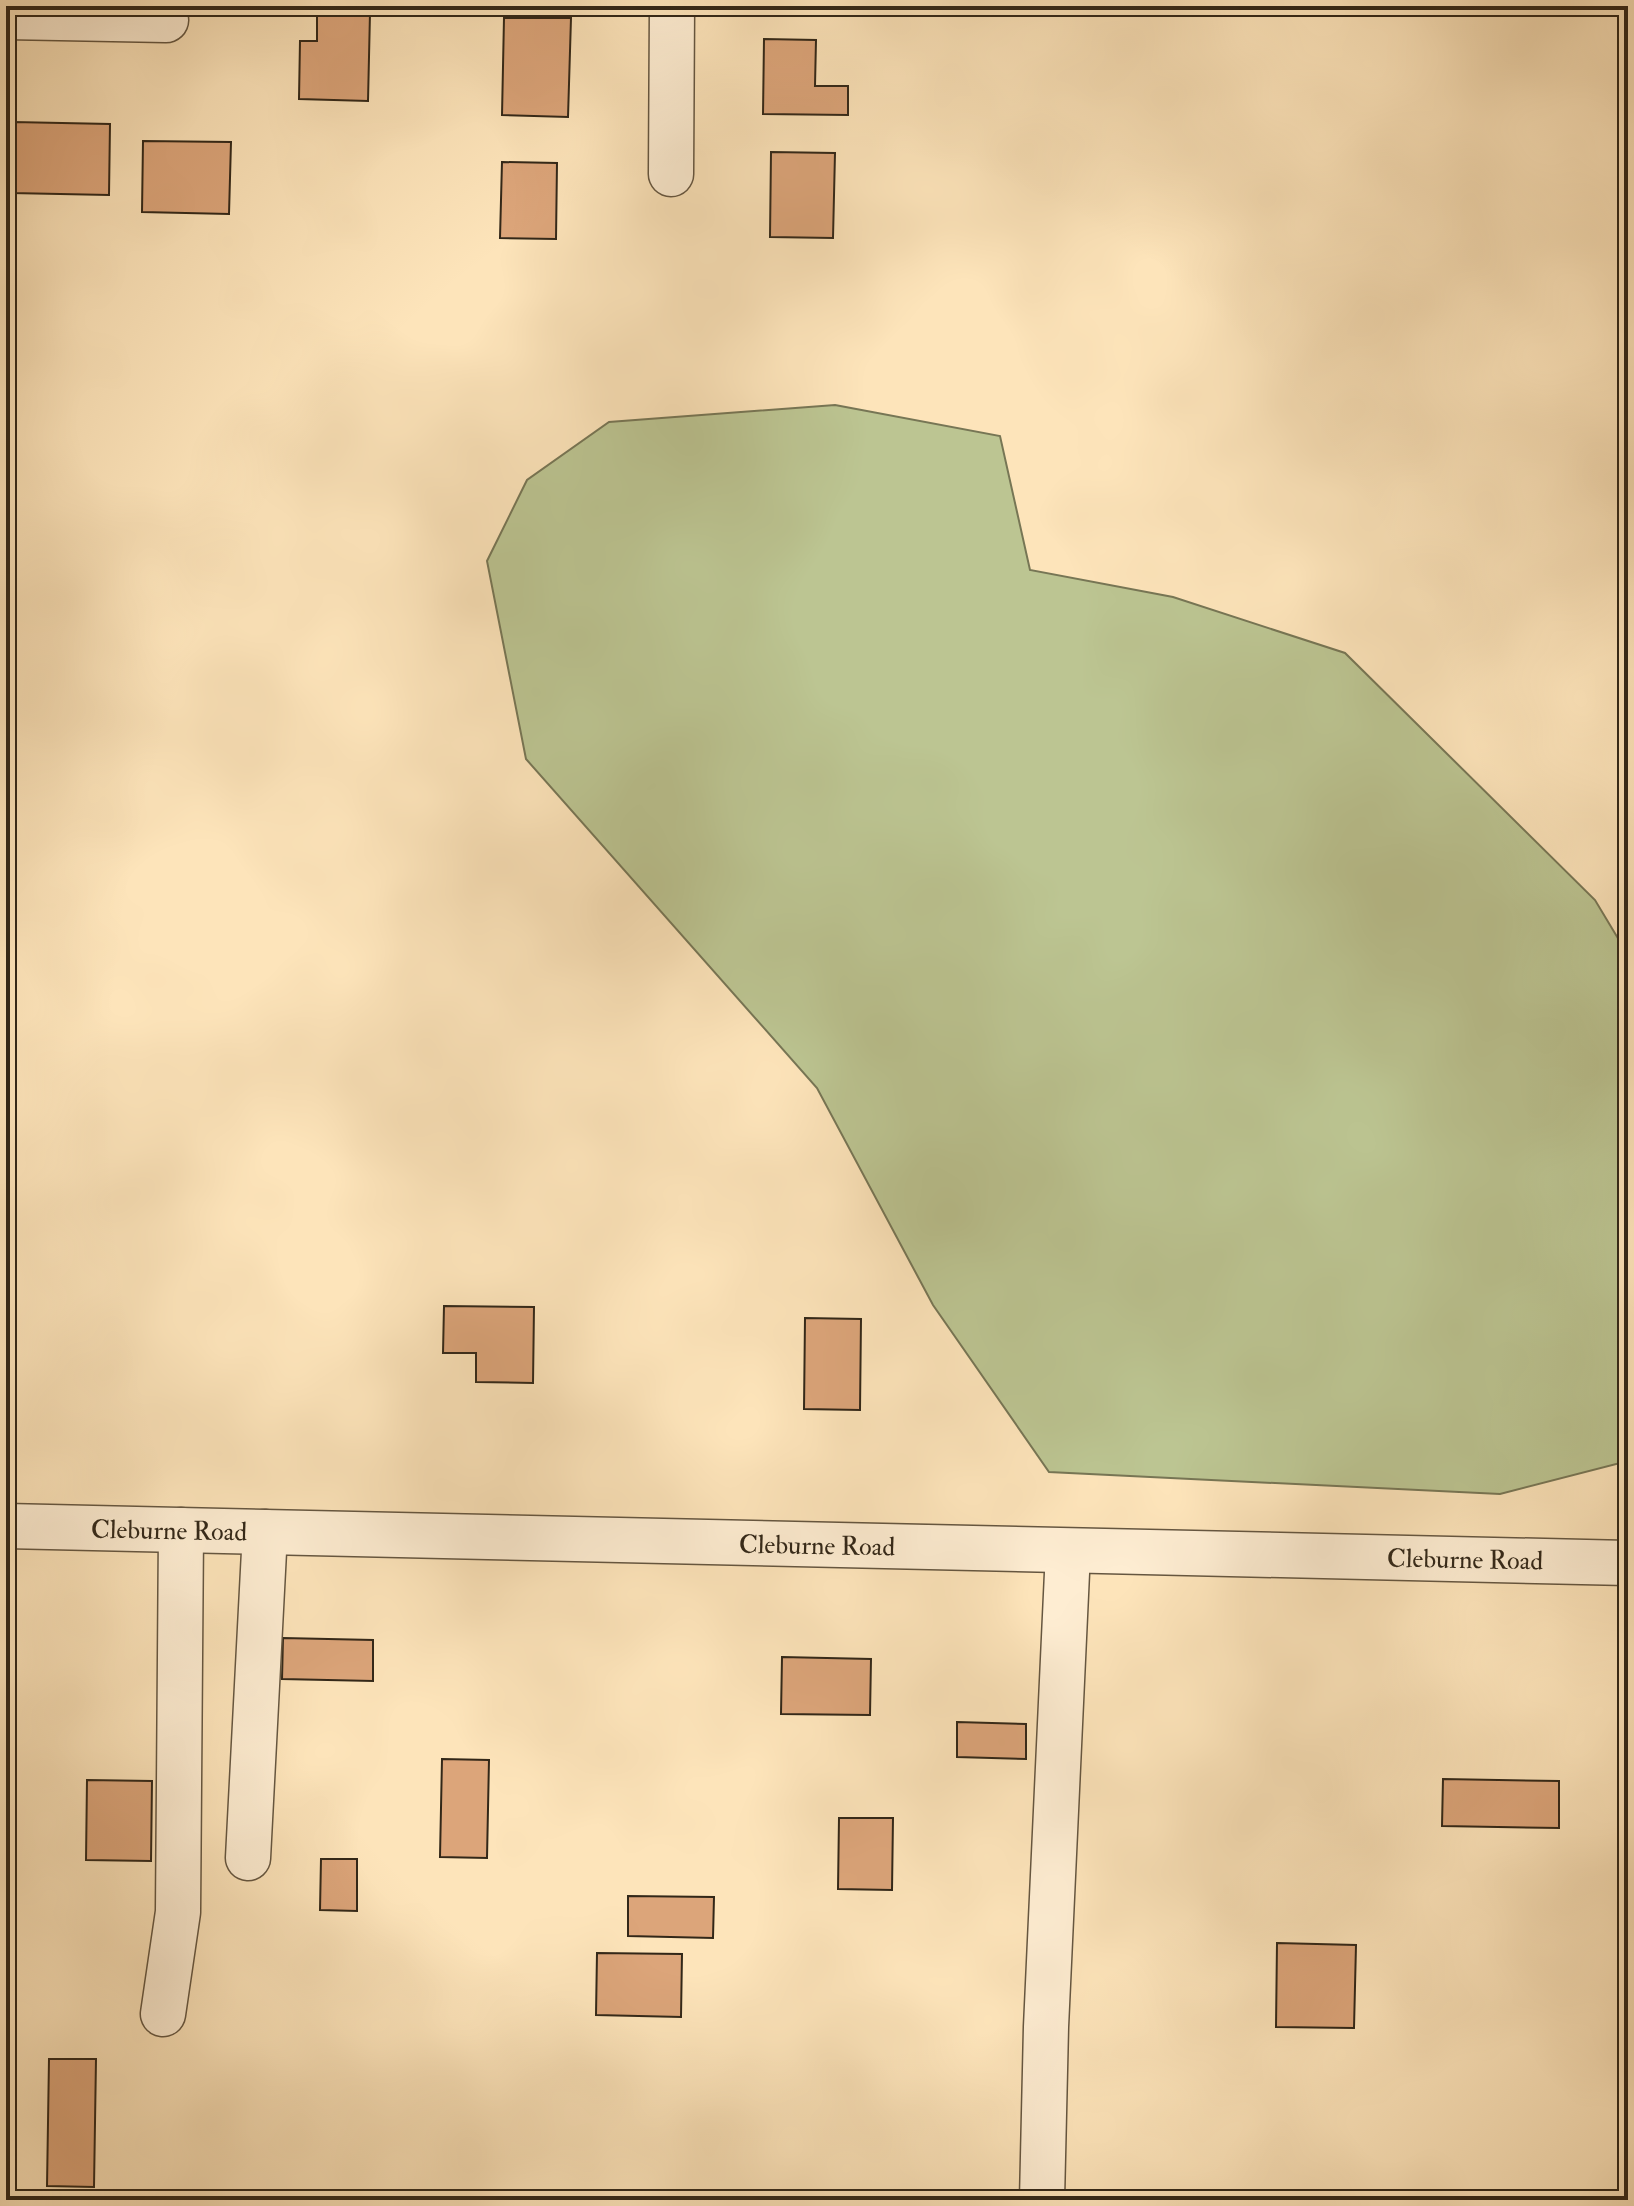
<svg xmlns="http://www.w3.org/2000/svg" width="1634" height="2206" font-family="'IM FELL Double Pica',serif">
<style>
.green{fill:#bcc592;stroke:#777655;stroke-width:2}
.building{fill:#dca57a;stroke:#322718;stroke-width:2}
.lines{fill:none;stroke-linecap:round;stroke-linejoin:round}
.minor-casing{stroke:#655640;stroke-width:47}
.minor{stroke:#feedd2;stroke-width:44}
.labels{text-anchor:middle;stroke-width:7;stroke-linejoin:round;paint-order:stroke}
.street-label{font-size:26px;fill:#322718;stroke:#feedd2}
</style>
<rect width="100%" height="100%" fill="#fde4ba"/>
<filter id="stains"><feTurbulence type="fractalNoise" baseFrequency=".0025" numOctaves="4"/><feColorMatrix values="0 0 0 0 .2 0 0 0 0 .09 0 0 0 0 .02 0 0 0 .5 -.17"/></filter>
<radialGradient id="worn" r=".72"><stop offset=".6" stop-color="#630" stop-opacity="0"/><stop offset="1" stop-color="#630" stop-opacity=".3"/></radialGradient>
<!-- green -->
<path class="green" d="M835,405L1000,436L1030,570L1173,597L1345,653L1595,900L1628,955V1461L1500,1494L1049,1472L933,1305L817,1088L526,759L487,561L527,480L609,422Z"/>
<!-- building -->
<g class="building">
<path d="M317,12L370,13L368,101L299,99L300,41H317Z"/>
<path d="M504,18H571L568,117L502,115Z"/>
<path d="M764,39L816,40L815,86H848V115L763,114Z"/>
<path d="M13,122L110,124L109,195L11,193Z"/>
<path d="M143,141L231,142L229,214L142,212Z"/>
<path d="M771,152L835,153L833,238L770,237Z"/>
<path d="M502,162L557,163L556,239L500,238Z"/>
<path d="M444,1306L534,1307L533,1383L476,1382V1353H443Z"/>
<path d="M805,1318L861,1319L860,1410L804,1409Z"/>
<path d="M283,1638L373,1640V1681L282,1679Z"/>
<path d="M782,1657L871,1659L870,1715L781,1714Z"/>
<path d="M957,1722L1026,1724V1759L957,1757Z"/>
<path d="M442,1759L489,1760L487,1858L440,1857Z"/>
<path d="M1443,1779L1559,1781V1828L1442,1826Z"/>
<path d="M87,1780L152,1781L151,1861L86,1860Z"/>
<path d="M839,1818H893L892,1890L838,1889Z"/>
<path d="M321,1859H357V1911L320,1910Z"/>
<path d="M628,1896L714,1897L713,1938L628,1936Z"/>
<path d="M1277,1943L1356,1945L1354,2028L1276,2027Z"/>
<path d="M597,1953L682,1954L681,2017L596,2015Z"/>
<path d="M49,2059H96L94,2187L47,2186Z"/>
</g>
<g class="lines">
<!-- minor casing -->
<g class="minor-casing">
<g id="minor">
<path d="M6,17L166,20"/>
<path d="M671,174L672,6"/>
<path d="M6,1526L1628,1563"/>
<path d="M248,1858L265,1532"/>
<path d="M163,2014L178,1912L181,1530"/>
<path d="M1042,2200L1046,2027L1068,1551"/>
</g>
</g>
<!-- minor -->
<use href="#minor" class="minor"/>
</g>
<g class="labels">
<!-- street labels -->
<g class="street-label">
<text transform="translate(169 1530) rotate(1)" y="9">Cleburne Road</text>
<text transform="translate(817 1545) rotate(1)" y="9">Cleburne Road</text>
<text transform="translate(1465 1559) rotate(1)" y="9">Cleburne Road</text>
</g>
</g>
<!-- margin -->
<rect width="1634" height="2206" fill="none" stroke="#fde4ba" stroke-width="32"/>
<rect x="8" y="8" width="1618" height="2190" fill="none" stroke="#322718" stroke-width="4"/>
<rect x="16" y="16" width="1602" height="2174" fill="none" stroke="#322718" stroke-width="2"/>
<rect width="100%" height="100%" filter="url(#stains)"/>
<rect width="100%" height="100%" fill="url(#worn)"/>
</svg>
